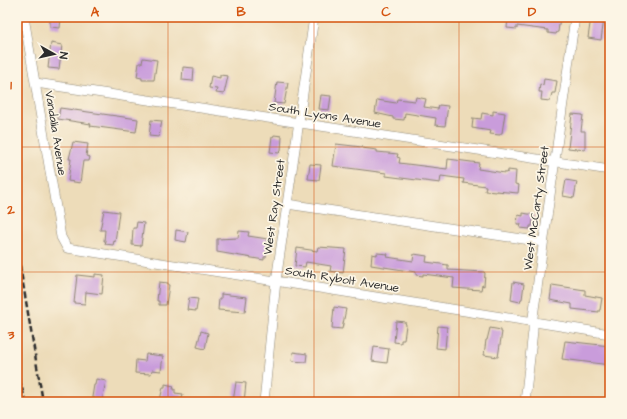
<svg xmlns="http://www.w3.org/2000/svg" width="627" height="419" font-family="'Architects Daughter',sans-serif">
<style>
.building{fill:#c99cdb}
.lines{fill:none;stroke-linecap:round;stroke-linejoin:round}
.minor-casing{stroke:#8c8472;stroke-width:10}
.minor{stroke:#fff;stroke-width:9}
.rail{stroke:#2b2b2b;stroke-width:2.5;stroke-dasharray:6 3;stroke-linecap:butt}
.grid{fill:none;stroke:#d5540f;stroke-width:1;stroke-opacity:0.55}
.labels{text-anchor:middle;stroke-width:3.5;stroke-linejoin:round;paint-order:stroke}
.street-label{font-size:12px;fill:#2b2b2b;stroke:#fcf5e5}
.neatline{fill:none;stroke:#d5540f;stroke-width:1.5}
.grid-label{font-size:13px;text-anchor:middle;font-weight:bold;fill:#d5540f}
</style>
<rect width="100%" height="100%" fill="#fcf5e5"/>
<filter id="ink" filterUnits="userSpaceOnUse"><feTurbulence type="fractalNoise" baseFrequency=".025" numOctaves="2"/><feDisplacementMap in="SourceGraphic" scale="8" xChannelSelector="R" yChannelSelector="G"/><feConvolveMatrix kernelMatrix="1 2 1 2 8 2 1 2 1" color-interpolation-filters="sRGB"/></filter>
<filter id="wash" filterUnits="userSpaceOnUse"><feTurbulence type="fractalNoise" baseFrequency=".012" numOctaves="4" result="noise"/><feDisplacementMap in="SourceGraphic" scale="16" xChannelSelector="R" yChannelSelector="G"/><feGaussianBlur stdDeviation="0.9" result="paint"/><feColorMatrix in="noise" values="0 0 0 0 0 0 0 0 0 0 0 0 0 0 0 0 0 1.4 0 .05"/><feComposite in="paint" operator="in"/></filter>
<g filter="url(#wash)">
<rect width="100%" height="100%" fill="#eddcb9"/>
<g id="blocks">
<!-- building -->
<g class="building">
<path d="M50,17H61L60,28L50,27Z"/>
<path d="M508,17H560L558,32H557L556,34L548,33V30L517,26V29L507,28Z"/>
<path d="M591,17L604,19L601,40L588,38Z"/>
<path d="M51,43L62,45L59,69L48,68Z"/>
<path d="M143,58L157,60L154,80H142V78L137,77L139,63H142Z"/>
<path d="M183,67L194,68L193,81L182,80Z"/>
<path d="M220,75L228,76L224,94L216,93L217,89L209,88L211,76L220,78Z"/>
<path d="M544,79L557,81L555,93H552L550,101L541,100L542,92H539L540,84L543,85Z"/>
<path d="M277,82L288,83L284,104L274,103Z"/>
<path d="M321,95L331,96L329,110L319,109Z"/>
<path d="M416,97L426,99L424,107L438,109L439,105L448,106L445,126L435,125L436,118L405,113L404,120L393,119V117L375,113L377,100L396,103L397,99L415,101Z"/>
<path d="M60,108L138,119L136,132L90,126L91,124L58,119Z"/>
<path d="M493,111L505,113L502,133H501L500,135L490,134L491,131L472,128L473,118L481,119L482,113L493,115Z"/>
<path d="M572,114L583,115L581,131H585V150L568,148Z"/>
<path d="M151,120L162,121L159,137L149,136Z"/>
<path d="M274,135L282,136L281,151L279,153L270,152L272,137H273Z"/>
<path d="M73,142L88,144L86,156L90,157L89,161H83L80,183L68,181L71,159H69Z"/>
<path d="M336,144L362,147V148L377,150V152L398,154L397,157L400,158L399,163L447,169L448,159L479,163L478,169L505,173L508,172V170L516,171L515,184L519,185L518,193L496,191V192L485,191L486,186L463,183L464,179L441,176L440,183L386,176V173L333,166Z"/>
<path d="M310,164L321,165L319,180L308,179Z"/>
<path d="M566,180L577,182L574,198L563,196Z"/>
<path d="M104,210L119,212L115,242L114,241L113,245L105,244L106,241H104L105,230H100Z"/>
<path d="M523,213L534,215L532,226H530V229L520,228L521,224H517L518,215L523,216Z"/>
<path d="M137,222L144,223L141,246L132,245L133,228H136Z"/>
<path d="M176,230L188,232L186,242L175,240Z"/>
<path d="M239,231L249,232L248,236L268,239L266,257H264V260L217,252V239L238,238Z"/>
<path d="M318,247L346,249L343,273L330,271L331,266L306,262L305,267L295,266L297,248L317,251Z"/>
<path d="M377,253L388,254L387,257L413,261L414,254L427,256L426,262L448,265V270L484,272L485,273L484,286L482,285L481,290L453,288L454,278L423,274V276L416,275V272L371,265L372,254L377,255Z"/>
<path d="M95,274L104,275L102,294L86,292L85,304L74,303L77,275L95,277Z"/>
<path d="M159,282L168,283V285H169L166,305H159V301H157Z"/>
<path d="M513,282L524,284L522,299H521L520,302L511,300Z"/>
<path d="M552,285L585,290V295L602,298L600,310H599V312L572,309V304L550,300Z"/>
<path d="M221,294L247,297L245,312L218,310L219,299H221Z"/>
<path d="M189,298L198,299L196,311L187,310Z"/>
<path d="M334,307L346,309L342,329L332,328Z"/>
<path d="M396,321L405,322L406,325L404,340H401V343L394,342Z"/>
<path d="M438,326L447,327L445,349L436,348Z"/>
<path d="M490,328L501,330V332H502L498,357L484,355L486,340H487Z"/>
<path d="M201,331L208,333L205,349L197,347Z"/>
<path d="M565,341L610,346V365L562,359Z"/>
<path d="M374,347L389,349L387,363L372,361Z"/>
<path d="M293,352L307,354L306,362L292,361Z"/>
<path d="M146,354L163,356L161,371L152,370L151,374L135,373L136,360L145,361Z"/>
<path d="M96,379L106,381L102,401L94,400V397H92L94,385H95Z"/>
<path d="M236,382L246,383L244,402H233Z"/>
<path d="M165,384L174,386L173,389H175V393L183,394L181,402H162L163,401L160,400L163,387H165Z"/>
</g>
</g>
</g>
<g filter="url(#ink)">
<use href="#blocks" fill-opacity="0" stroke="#8c8472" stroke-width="1"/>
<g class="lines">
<!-- minor casing -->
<g class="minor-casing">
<g id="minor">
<path d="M24,17L61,237L67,248L610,334"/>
<path d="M36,83L610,170"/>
<path d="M287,204L543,242"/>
<path d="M264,402L276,281L314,17"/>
<path d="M525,402L533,331V317L575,17"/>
</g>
</g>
<!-- minor -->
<use href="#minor" class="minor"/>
<!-- rail -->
<g class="rail">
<path d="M17,248L43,402"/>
<path d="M17,371L26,402"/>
</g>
</g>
</g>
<!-- grid -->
<path class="grid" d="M168,17V402M314,17V402M459,17V402M17,147H610M17,272H610"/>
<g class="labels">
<!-- street labels -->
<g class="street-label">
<text transform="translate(325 115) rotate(9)" y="4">South Lyons Avenue</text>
<text transform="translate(56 133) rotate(81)" y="4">Vandalia Avenue</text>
<text transform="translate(274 207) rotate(-82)" y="4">West Ray Street</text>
<text transform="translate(536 208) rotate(-82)" y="4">West McCarty Street</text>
<text transform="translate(342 279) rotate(9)" y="4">South Rybolt Avenue</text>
</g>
</g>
<!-- margin -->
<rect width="627" height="419" fill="none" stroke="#fcf5e5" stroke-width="44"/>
<!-- north arrow -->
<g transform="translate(54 54) rotate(98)" stroke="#fcf5e5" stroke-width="3" paint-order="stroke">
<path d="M0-3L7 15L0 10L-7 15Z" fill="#2b2b2b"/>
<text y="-6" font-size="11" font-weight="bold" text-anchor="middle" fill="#2b2b2b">N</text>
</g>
<rect x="22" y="22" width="583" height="375" class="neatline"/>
<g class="grid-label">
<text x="95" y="16">A</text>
<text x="241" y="16">B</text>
<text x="386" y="16">C</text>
<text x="532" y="16">D</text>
<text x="11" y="89">1</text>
<text x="11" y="214">2</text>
<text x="11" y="339">3</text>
</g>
</svg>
